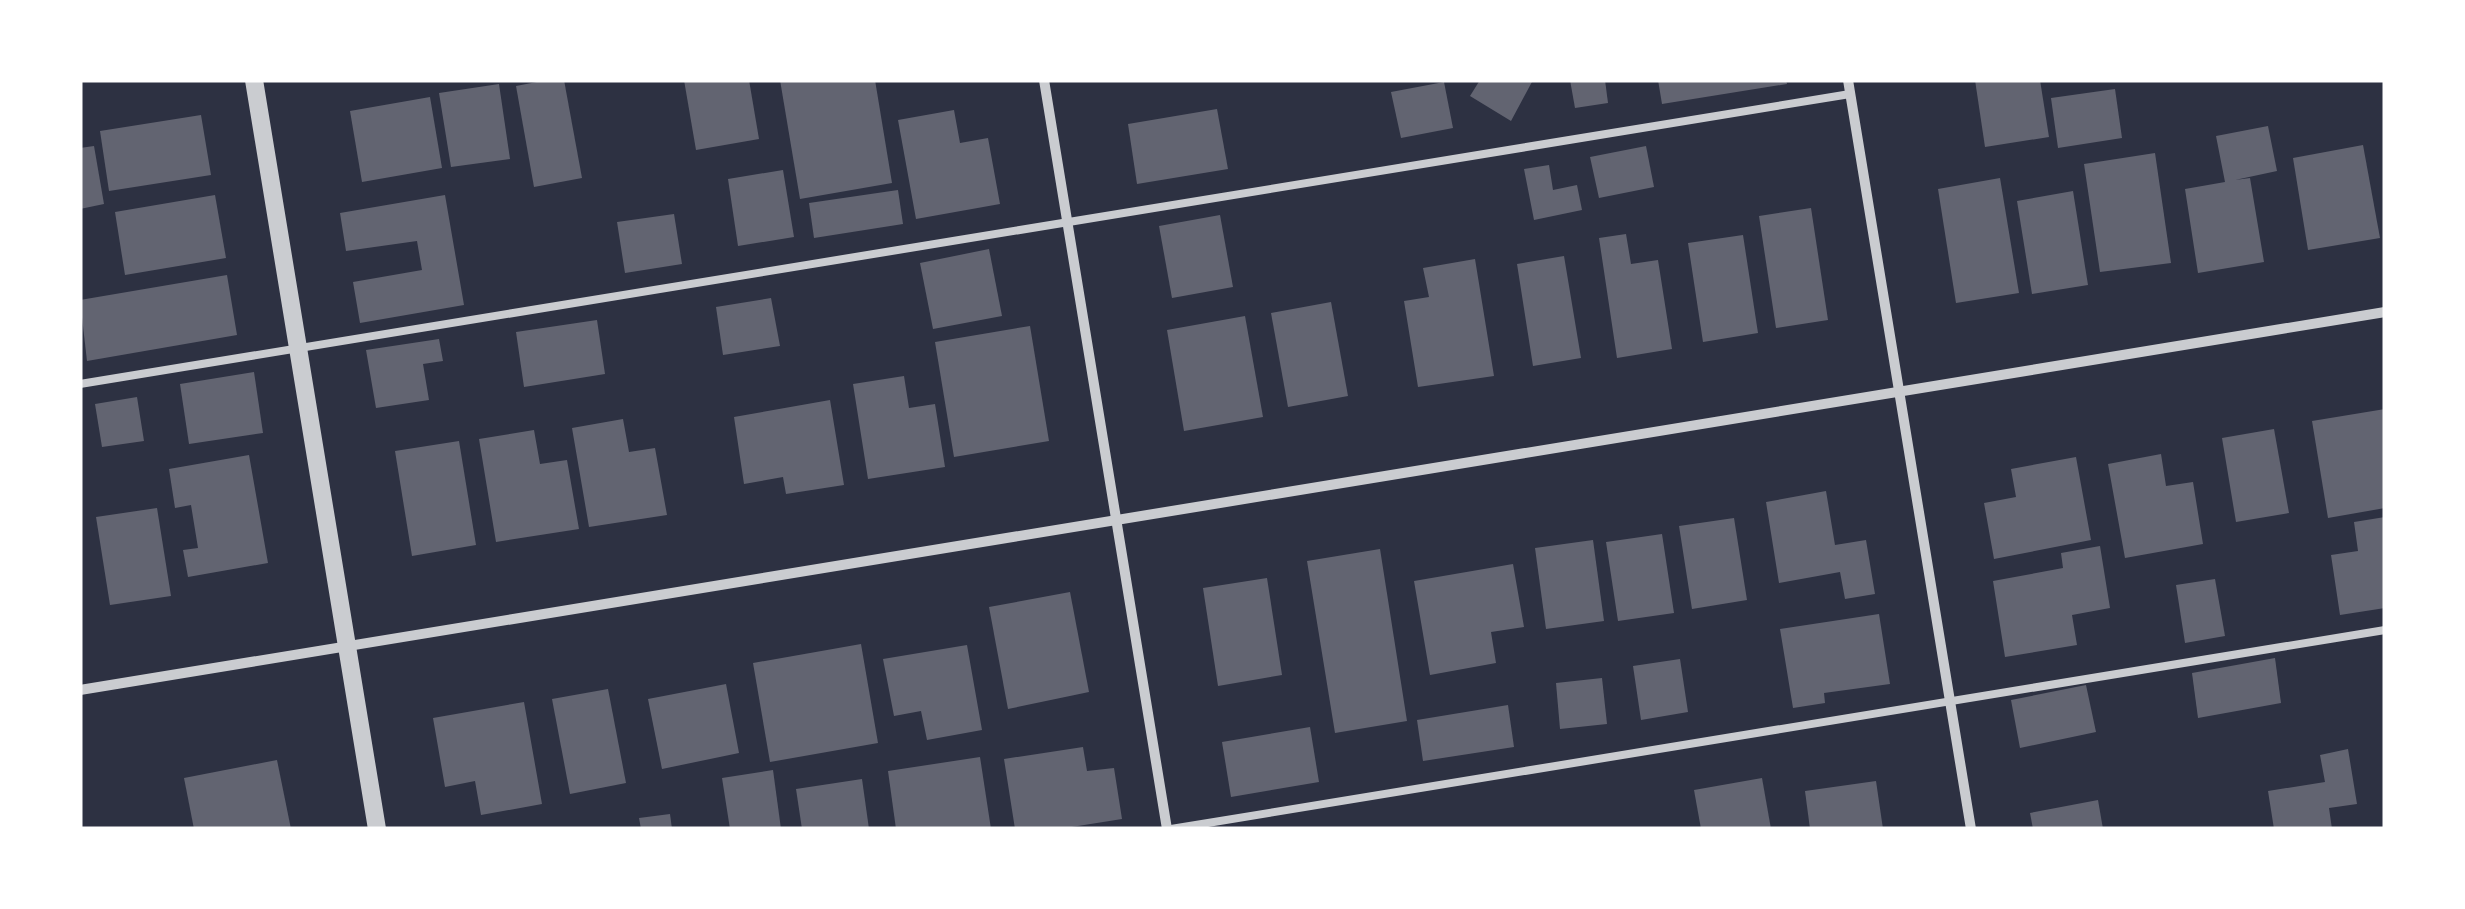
<svg xmlns="http://www.w3.org/2000/svg" width="2465" height="909" font-family="'Varela Round',sans-serif">
<style>
.building{fill:#626471}
.lines{fill:none;stroke-linecap:round;stroke-linejoin:round}
.service{stroke:#caccd0;stroke-width:8}
.minor{stroke:#caccd0;stroke-width:10}
.tertiary{stroke:#caccd0;stroke-width:18}
</style>
<rect width="100%" height="100%" fill="#2d3142"/>
<!-- building -->
<g class="building">
<path d="M547,80H564L582,178L534,187L516,86Z"/>
<path d="M684,80H749L759,139L696,150Z"/>
<path d="M780,80H875L892,183L800,199Z"/>
<path d="M1480,80L1504,81L1533,80L1511,121L1470,96Z"/>
<path d="M1570,80H1605L1608,103L1575,108Z"/>
<path d="M1658,80H1786L1787,84L1662,104Z"/>
<path d="M1975,80H2040L2049,137L1985,147Z"/>
<path d="M1444,82L1453,128L1401,138L1391,92Z"/>
<path d="M499,84L510,159L451,167L439,93Z"/>
<path d="M2115,89L2122,138L2058,148L2051,98Z"/>
<path d="M430,97L442,168L362,182L350,111Z"/>
<path d="M1217,109L1228,169L1137,184L1128,124Z"/>
<path d="M954,110L960,143L988,138L1000,204L916,219L898,120Z"/>
<path d="M201,115L211,175L109,191L100,131Z"/>
<path d="M2268,126L2277,171L2235,180L2250,178L2264,262L2198,273L2185,189L2225,182L2216,136Z"/>
<path d="M2363,145L2380,238L2308,250L2293,158Z"/>
<path d="M94,146L104,204L80,209V148Z"/>
<path d="M1646,146L1654,187L1599,198L1590,157Z"/>
<path d="M2155,153L2171,263L2100,272L2084,164Z"/>
<path d="M1549,165L1553,190L1577,185L1582,210L1534,220L1524,169Z"/>
<path d="M783,170L794,237L738,246L728,179Z"/>
<path d="M2000,178L2019,293L1956,303L1938,189Z"/>
<path d="M898,190L903,224L814,238L809,203Z"/>
<path d="M2073,191L2088,285L2032,294L2017,201Z"/>
<path d="M215,195L226,258L125,275L115,212Z"/>
<path d="M445,195L464,305L360,323L353,282L422,270L417,241L346,251L340,213Z"/>
<path d="M1811,208L1828,320L1776,328L1759,216Z"/>
<path d="M674,214L682,264L625,273L617,222Z"/>
<path d="M1220,215L1233,287L1172,298L1159,226Z"/>
<path d="M1626,234L1631,264L1658,260L1672,349L1617,358L1599,238Z"/>
<path d="M1743,235L1758,333L1703,342L1688,243Z"/>
<path d="M989,249L1002,316L933,329L920,263Z"/>
<path d="M1564,256L1581,358L1533,366L1517,264Z"/>
<path d="M1475,259L1494,376L1418,387L1404,301L1429,297L1423,268Z"/>
<path d="M227,275L237,335L87,361L80,300Z"/>
<path d="M771,298L780,346L723,355L716,307Z"/>
<path d="M1331,302L1348,396L1288,407L1271,313Z"/>
<path d="M1245,316L1263,417L1184,431L1167,330Z"/>
<path d="M597,320L605,374L524,387L516,332Z"/>
<path d="M1030,326L1049,441L954,457L935,342Z"/>
<path d="M439,339L443,361L423,364L429,400L376,408L366,350Z"/>
<path d="M254,372L263,433L189,444L180,384Z"/>
<path d="M904,376L909,408L935,404L945,467L868,479L853,384Z"/>
<path d="M137,397L144,441L102,447L95,404Z"/>
<path d="M830,400L844,485L786,494L783,477L744,484L734,417Z"/>
<path d="M2385,409V508L2328,518L2312,421Z"/>
<path d="M623,419L629,452L655,448L667,515L589,527L572,428Z"/>
<path d="M2274,429L2289,513L2236,522L2222,438Z"/>
<path d="M534,430L540,464L567,460L579,529L496,542L479,439Z"/>
<path d="M459,441L476,545L412,556L395,451Z"/>
<path d="M2161,454L2166,486L2193,482L2203,544L2125,558L2108,464Z"/>
<path d="M249,455L268,563L188,577L183,550L198,548L191,505L175,508L169,469Z"/>
<path d="M2076,457L2091,540L1994,559L1984,503L2016,497L2011,469Z"/>
<path d="M1826,491L1835,545L1866,540L1875,594L1845,599L1840,572L1779,583L1766,502Z"/>
<path d="M157,508L171,596L110,605L96,517Z"/>
<path d="M2385,517V608L2340,615L2331,555L2358,551L2354,522Z"/>
<path d="M1734,518L1747,600L1692,609L1679,526Z"/>
<path d="M1662,534L1674,613L1618,621L1606,542Z"/>
<path d="M1593,540L1604,621L1546,629L1535,548Z"/>
<path d="M2100,546L2110,608L2072,615L2077,645L2005,657L1993,581L2063,568L2061,553Z"/>
<path d="M1380,549L1407,721L1335,733L1307,561Z"/>
<path d="M1513,564L1524,627L1491,632L1496,663L1430,675L1414,581Z"/>
<path d="M1267,578L1282,675L1218,686L1203,588Z"/>
<path d="M2215,579L2225,636L2185,643L2176,585Z"/>
<path d="M1070,592L1089,692L1008,709L989,607Z"/>
<path d="M1879,614L1890,684L1824,693L1825,703L1793,708L1780,629Z"/>
<path d="M861,644L878,743L770,762L753,663Z"/>
<path d="M967,645L982,730L927,740L921,711L894,716L883,659Z"/>
<path d="M2275,658L2281,703L2198,718L2192,673Z"/>
<path d="M1680,659L1688,712L1641,720L1633,666Z"/>
<path d="M1602,678L1607,724L1560,729L1556,683Z"/>
<path d="M726,684L739,753L662,769L648,699Z"/>
<path d="M2086,685L2096,732L2020,748L2011,700Z"/>
<path d="M608,689L626,783L570,794L552,699Z"/>
<path d="M524,702L542,804L481,815L475,781L445,787L433,718Z"/>
<path d="M1508,705L1514,747L1423,761L1417,720Z"/>
<path d="M1310,727L1319,782L1231,797L1222,742Z"/>
<path d="M1083,747L1087,771L1114,768L1122,819L1059,829H1015L1004,759Z"/>
<path d="M2348,749L2357,804L2329,808L2332,829H2274L2268,791L2325,782L2320,755Z"/>
<path d="M980,757L991,829H896L888,771Z"/>
<path d="M277,760L291,829H194L184,778Z"/>
<path d="M773,770L781,829H730L722,778Z"/>
<path d="M1762,778L1771,829H1701L1694,790Z"/>
<path d="M862,779L869,829H802L796,789Z"/>
<path d="M1876,781L1883,829H1810L1805,791Z"/>
<path d="M2098,800L2103,829H2033L2030,813Z"/>
<path d="M670,814L672,829H641L639,818Z"/>
</g>
<g class="lines">
<!-- service -->
<g class="service">
<path d="M80,384L1850,94"/>
<path d="M1171,829L2385,630"/>
</g>
<!-- minor -->
<g class="minor">
<path d="M1044,80L1167,829"/>
<path d="M1848,80L1971,829"/>
<path d="M80,690L2385,312"/>
</g>
<!-- tertiary -->
<path class="tertiary" d="M254,80L377,829"/>
</g>
<!-- border -->
<rect width="2465" height="909" fill="none" stroke="#ffffff" stroke-width="165"/>
</svg>
